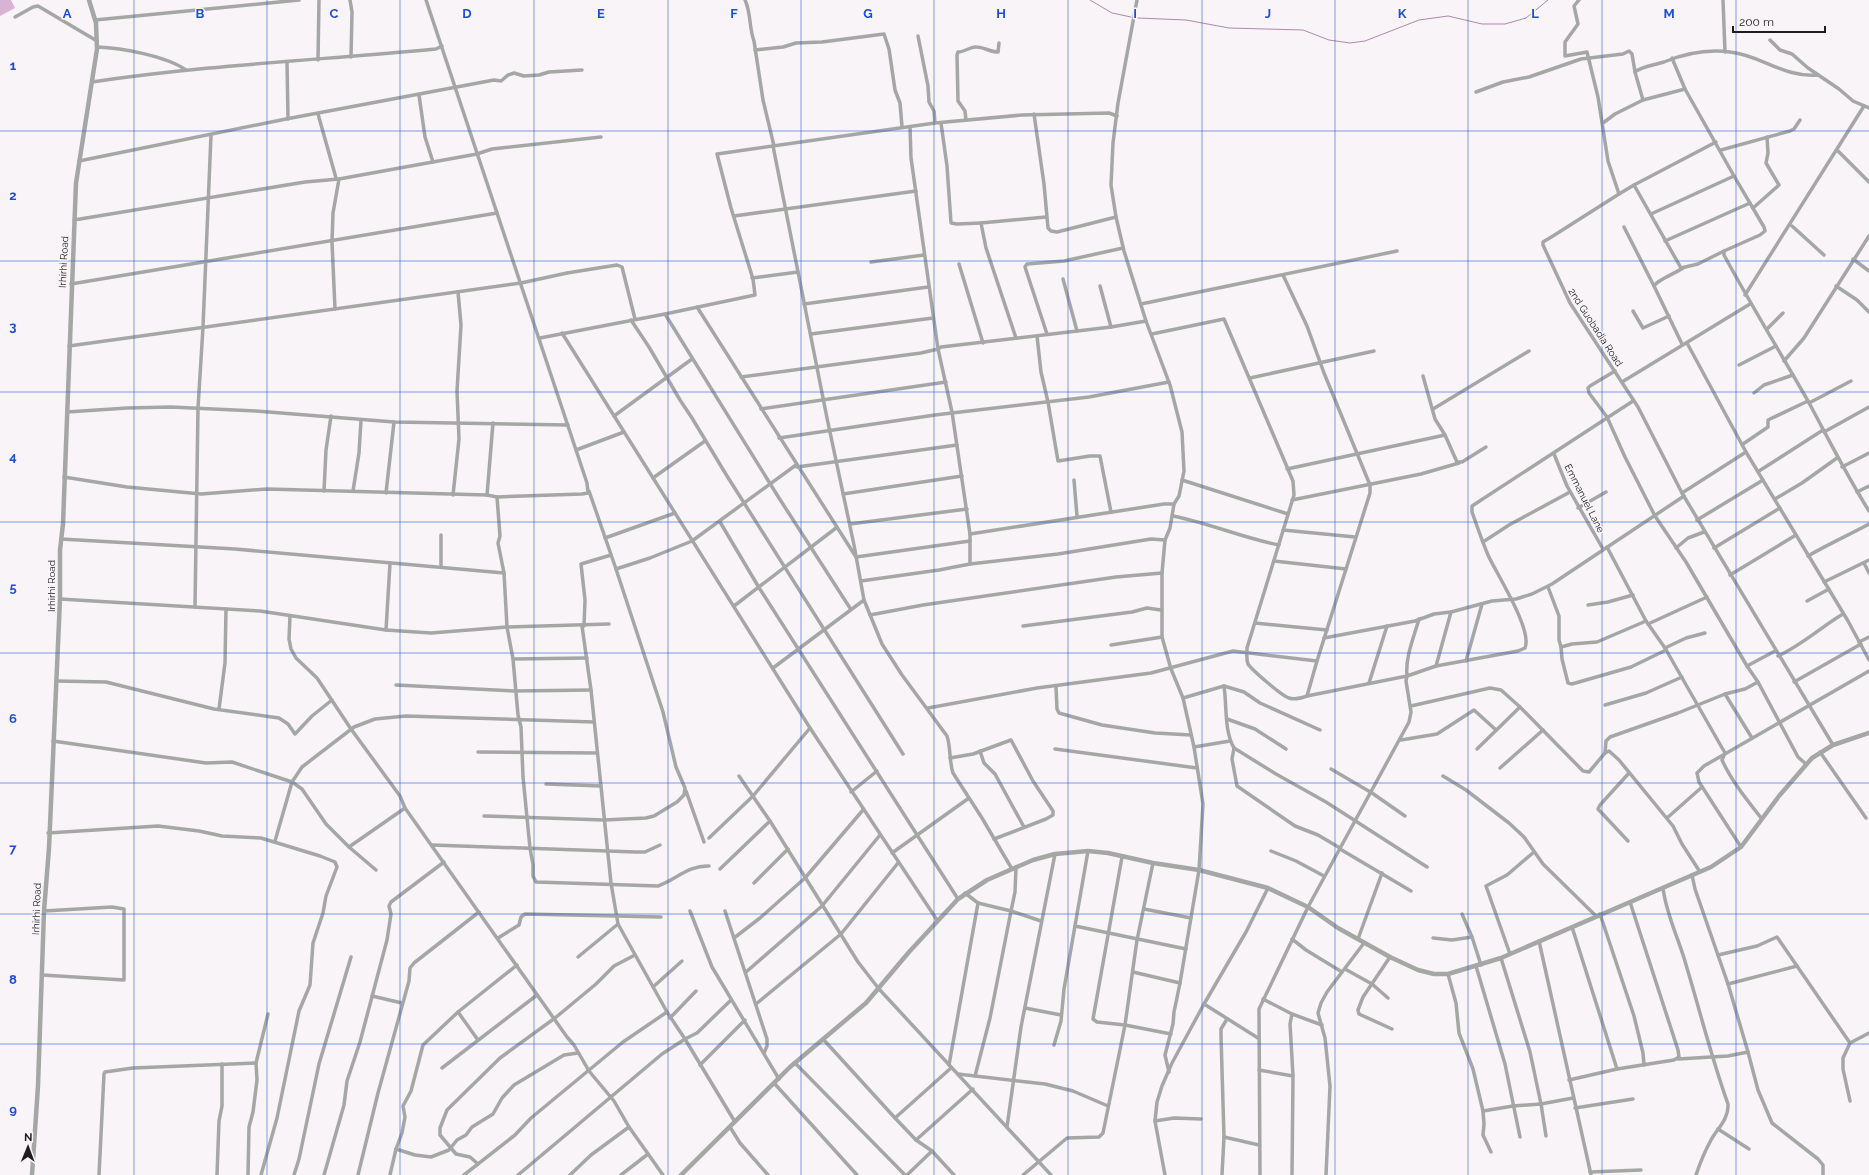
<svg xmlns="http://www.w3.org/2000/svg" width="1869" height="1175" font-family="Raleway,sans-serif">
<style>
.forest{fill:#d8b3d5}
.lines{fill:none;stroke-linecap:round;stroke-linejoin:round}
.stream{stroke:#ad89aa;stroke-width:1}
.minor{stroke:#a5a7a5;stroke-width:3.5}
.tertiary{stroke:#a5a7a5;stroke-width:4.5}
.grid{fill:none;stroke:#1d4ed8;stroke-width:1;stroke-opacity:0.55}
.labels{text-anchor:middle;stroke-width:3;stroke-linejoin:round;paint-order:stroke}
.street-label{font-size:10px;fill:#1e1d1e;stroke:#f8f4f8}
.grid-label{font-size:13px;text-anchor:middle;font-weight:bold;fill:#1d4ed8;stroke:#f8f4f8;stroke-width:3;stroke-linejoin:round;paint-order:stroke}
</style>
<rect width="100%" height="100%" fill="#f8f4f8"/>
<!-- forest -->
<path class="forest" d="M0,0H11L15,8L0,16Z"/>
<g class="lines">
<!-- stream -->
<g class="stream">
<path d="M1090,0L1112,13L1131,17"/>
<path d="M1138,18L1186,20L1229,28L1303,30L1329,40L1350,43L1365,41L1419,20L1448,16L1482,24H1505L1526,18L1548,0"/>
</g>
<!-- minor -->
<g class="minor">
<path d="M350,0L352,12L351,57"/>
<path d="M745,0C751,12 749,28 754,41L763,100L774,146"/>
<path d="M1137,0L1118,103L1113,143L1111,185L1116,217L1124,251L1146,321L1170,385L1182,432L1184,471L1179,496L1174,504L1170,528L1165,540L1162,573V637L1171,669L1183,698L1194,747L1203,804L1199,870L1180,983L1174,1012L1173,1024L1165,1055L1169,1072"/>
<path d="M1579,0L1574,6L1578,24L1565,42V56L1587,52L1598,97L1608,161L1619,194L1634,185L1681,268L1698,264L1724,251V255C1751,305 1780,352 1808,401C1828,438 1846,474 1869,511"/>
<path d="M1723,0L1725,52"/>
<path d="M15,17L33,7L38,6L97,41"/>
<path d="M95,20L299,0"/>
<path d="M918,36L928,86L929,102L934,111L935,123"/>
<path d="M1770,40L1780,50L1792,54L1808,68L1839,89L1853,101L1869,108"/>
<path d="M97,47C122,48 166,56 186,70"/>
<path d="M755,50L783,47L796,43L822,42L884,34L889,49L895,90L900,103L902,127"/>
<path d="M1672,58L1685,89L1734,176L1764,227L1765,231L1760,235L1724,251"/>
<path d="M318,60L319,0"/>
<path d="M287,62L288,119"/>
<path d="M1635,72L1643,100"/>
<path d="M92,82C206,65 321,60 436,49L442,46"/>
<path d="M1476,92L1503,82L1529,77L1581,59L1623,54L1629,51L1632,54L1635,72C1642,66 1655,65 1664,62C1686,53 1706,49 1730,52C1761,55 1783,78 1818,75"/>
<path d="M419,95L425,137L433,162"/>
<path d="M318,114L336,178"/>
<path d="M1034,114L1044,184L1048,228L1051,231L1057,232L1116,217"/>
<path d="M966,120L965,111L958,101L957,55L958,52C965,52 972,46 976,47C984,47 990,52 998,52L999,43"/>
<path d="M941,123L947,166L951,223L957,224L981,223"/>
<path d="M1603,123L1615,114L1643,100L1685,89"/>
<path d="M910,127L911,158L938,349L941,347L1111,327L1146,321"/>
<path d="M773,146L827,418L854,545L864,600L882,644L902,675L947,736C951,748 949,761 953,773L982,818L1012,869"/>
<path d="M1721,150L1790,131L1794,129L1800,120"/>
<path d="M1837,150L1869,182"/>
<path d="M79,161L286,119L494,80L501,81L508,75L514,73L524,76L539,75L549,72L582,70"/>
<path d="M1634,185L1716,142"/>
<path d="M1619,194L1553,236L1543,242V245L1570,303L1638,407L1682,493L1833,745"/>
<path d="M1753,208L1779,185L1766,163L1768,153L1767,137"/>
<path d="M1651,214L1734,176"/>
<path d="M734,216L916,191"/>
<path d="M74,220L305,182L339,179L477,154L492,149L601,137"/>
<path d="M1792,226L1824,255"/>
<path d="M1624,227L1654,286"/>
<path d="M1665,241L1750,203"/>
<path d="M1853,259L1869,271"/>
<path d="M871,262L924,255"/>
<path d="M959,264L983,343"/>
<path d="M1283,275L1307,326L1324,373L1370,485V493L1317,661"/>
<path d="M752,278L798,272"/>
<path d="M1063,279L1077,331"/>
<path d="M71,284L497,213"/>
<path d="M1100,286L1111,327"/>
<path d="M1836,286L1857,300L1869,312"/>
<path d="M1745,295L1864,106"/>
<path d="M804,304L928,287"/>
<path d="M1141,304L1397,251"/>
<path d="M697,307L856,557L970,541"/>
<path d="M335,309L332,242L333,213L339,179"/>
<path d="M1633,311L1643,328L1669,316"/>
<path d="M665,314L779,498L850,608"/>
<path d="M631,320L649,347L680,400L692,418L727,476L903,754"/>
<path d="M1767,329L1783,313"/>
<path d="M562,333L810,728L937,920"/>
<path d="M811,334L933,318"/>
<path d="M1047,334L1025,267L1027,264L1064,261L1123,248"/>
<path d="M1152,334L1224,319L1293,481L1294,495L1247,648C1247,653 1246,659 1248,664C1252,670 1282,696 1289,698C1295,700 1301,698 1307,696"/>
<path d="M1037,336L1041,372L1048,402L1058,461L1090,456H1100L1111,512"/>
<path d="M540,338L665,314L755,295L753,279L731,208L717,154L935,123L1022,115L1109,113L1117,116"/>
<path d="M1016,338L986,248L981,223L1046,217"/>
<path d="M1687,343L1746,452L1848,621L1869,660"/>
<path d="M1682,344L1654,286C1657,280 1676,273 1683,268"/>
<path d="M69,346L521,283L567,273L617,265L622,267L635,319"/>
<path d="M1784,361L1804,338L1869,236"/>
<path d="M1739,365L1776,346"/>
<path d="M1615,371L1590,386L1588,388L1589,393L1607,417L1625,457L1655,516L1686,562L1747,666"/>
<path d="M1423,376L1435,419L1445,435L1457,462H1462L1486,447"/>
<path d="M741,377L921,353L938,349L952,412L970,534L1164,504H1174"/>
<path d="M1250,378L1374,351"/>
<path d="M1622,382L1750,304"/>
<path d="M1754,393L1764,385L1793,375"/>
<path d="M1809,403L1851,381"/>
<path d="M761,409L946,382"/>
<path d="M1433,409L1529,351"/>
<path d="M67,412L127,408L171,407L256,411L394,422L568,425"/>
<path d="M614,416L692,359"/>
<path d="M1824,432L1869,407"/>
<path d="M779,438L935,415L1089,397L1169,382"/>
<path d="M1743,444L1768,427V420L1808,401"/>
<path d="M576,450L624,432"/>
<path d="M1554,454L1567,486L1603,549"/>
<path d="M797,467L957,445"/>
<path d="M1842,467L1869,453"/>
<path d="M1287,469L1445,435"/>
<path d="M1759,471L1823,430"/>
<path d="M64,477L127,487L201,494L267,489L487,495L497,497L582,494L588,493L587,483L426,0"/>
<path d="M653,478L705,441"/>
<path d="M1074,480L1077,516"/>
<path d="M1182,480L1288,514"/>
<path d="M324,491L326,450L331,416"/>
<path d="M353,491L359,453L361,420"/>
<path d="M589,491L616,569L650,558L692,541L796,465"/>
<path d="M1857,492L1869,486"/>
<path d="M386,493L394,422"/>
<path d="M1682,493L1746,452"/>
<path d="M843,494L962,476"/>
<path d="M453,495L459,439L457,391L461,325L458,292"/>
<path d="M487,495L493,423"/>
<path d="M497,497L500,536L498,543L504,573L507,627L513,659L518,715L521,727L523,777L530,848L533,865V876L536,882L658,886C678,879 686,866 709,866"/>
<path d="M1775,499L1802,483L1837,458"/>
<path d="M1292,500L1421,474L1459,463"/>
<path d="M1578,508L1606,492"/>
<path d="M1173,516C1209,523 1243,538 1279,545"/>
<path d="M1697,520L1763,480"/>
<path d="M720,522L758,586L958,899"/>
<path d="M850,524L967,509"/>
<path d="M1283,530L1355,537"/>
<path d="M441,535V567"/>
<path d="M605,538L675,513"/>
<path d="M61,539L235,549L504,573"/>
<path d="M1483,542L1509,525L1570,492"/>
<path d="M1607,547L1646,621L1665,648L1725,753L1722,760C1732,782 1747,800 1762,819"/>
<path d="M1676,548L1688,538L1704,532"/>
<path d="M1714,548L1780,508"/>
<path d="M1808,556C1828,544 1849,535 1869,524"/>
<path d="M1274,561L1346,569"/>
<path d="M1864,563L1869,573"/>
<path d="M970,564L1058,554L1151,539L1165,540"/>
<path d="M1730,575L1796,535"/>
<path d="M861,581L939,570L970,564V534"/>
<path d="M1824,582L1869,560"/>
<path d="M1548,587L1559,616V640L1561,647"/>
<path d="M60,599L260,611L386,630L431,633L507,627L609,624"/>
<path d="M1807,601L1829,589"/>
<path d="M1588,605L1608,602L1633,595"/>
<path d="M734,606L836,528"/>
<path d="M195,607L198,408L203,327L211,135"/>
<path d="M870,615L923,605L1116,577L1162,573"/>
<path d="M290,616L289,639L291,649L296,658L317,678L351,729L400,796L405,808L567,1037L574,1045L589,1071L614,1101L629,1127L663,1175"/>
<path d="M1419,619C1414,637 1405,657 1407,676L1436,666L1518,651L1525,648C1533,630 1496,573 1488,555C1482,541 1477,526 1472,512V506L1633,401"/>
<path d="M1646,621L1597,642L1572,644L1561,647L1562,659L1568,683L1572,684L1631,667L1666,650"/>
<path d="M1255,623L1327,630"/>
<path d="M1648,624L1707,597"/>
<path d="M582,626L591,690L611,883L618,924L667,1012L685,1039L735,1122"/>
<path d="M584,626L585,600L581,564L611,555"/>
<path d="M1023,626L1132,612L1147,608L1161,610"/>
<path d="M386,630L390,563"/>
<path d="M1324,638L1415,621L1434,614L1451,612L1492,601L1516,599L1532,594L1552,584L1684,496"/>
<path d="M1859,642L1869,637"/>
<path d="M1111,645L1162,637"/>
<path d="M1665,648L1686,638L1705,633"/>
<path d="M1778,656C1802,645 1821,627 1843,614"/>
<path d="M513,659L587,658"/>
<path d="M1466,661L1482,604"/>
<path d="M1436,666L1451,612"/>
<path d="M773,668L864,600"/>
<path d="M56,681L106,682L214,709L279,718L288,724L295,734L312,716L332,700"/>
<path d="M1758,682L1747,666L1775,651"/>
<path d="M1794,682L1861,644"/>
<path d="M1369,683L1387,626"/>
<path d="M396,685L515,691L591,690"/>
<path d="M1224,686C1227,706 1224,731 1234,748L1232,759L1237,786L1295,826L1318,835L1340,848"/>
<path d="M1056,687L1057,709L1059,713L1102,725L1155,733L1191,735"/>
<path d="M1725,694L1752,738"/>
<path d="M1183,698L1224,686L1244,692L1260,703L1320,730"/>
<path d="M1605,705L1646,693L1682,677"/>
<path d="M1411,706L1490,688L1501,690L1520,707L1583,771L1589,772L1605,753L1609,751L1619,760L1673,826L1682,844L1700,872"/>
<path d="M928,708L1037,688L1151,673L1233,651L1317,661L1307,696L1407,676L1406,681L1411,712L1409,722L1308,907L1259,1009L1260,1175"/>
<path d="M219,709L225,663L226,609"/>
<path d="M1227,719L1255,729L1286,749"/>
<path d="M1401,740L1437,734L1474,710L1496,730"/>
<path d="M53,741L206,763L232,762L292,782L302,789L326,824L349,847L376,870"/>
<path d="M1194,747L1230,741"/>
<path d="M1234,748L1276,774L1326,802L1427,867"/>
<path d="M1055,749L1197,768"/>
<path d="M1477,749L1520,707"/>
<path d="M980,751L984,763L995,774L1024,827"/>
<path d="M478,752L597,753"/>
<path d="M1820,752L1866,818"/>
<path d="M1605,753L1606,741L1610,737L1678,713L1725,694L1745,689L1758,682L1798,757L1806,764"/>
<path d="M950,758L973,754L1011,740L1033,781L1053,811V815L1046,819L994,839"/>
<path d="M1500,768L1543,730"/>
<path d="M1331,769L1372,793L1405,816"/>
<path d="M739,776L770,821L858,962L879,989L1051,1175"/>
<path d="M1443,776L1466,790L1509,823L1524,837L1543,864L1596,916"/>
<path d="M546,784L601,786"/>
<path d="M686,791L704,842"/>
<path d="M851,792L877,771"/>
<path d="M484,816L604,820L646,818L654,816L677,802L684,795L685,788L676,767L663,712L616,569"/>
<path d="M1667,818L1702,787"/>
<path d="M48,833L158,826L199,831L222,836L261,838L320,856L335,862L337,867L326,896L323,913L313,943L310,985L299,1011L277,1118L261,1175"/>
<path d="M709,838L753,796L810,728"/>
<path d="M275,841L292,782L302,767L354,727L375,719L406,716L594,722"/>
<path d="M1628,841L1598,809L1600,805L1629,773"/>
<path d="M432,845L636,852H645L660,845"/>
<path d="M349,847L405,808"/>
<path d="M1741,847L1699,782L1697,773L1704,766L1869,671"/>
<path d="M1340,849L1411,891"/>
<path d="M1271,851L1296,861L1324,876"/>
<path d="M892,853L969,798"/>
<path d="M1122,857L1093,1019L1097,1022L1125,1025L1171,1034"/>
<path d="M720,869L770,821"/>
<path d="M1692,875L1695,889L1728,984L1748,1052"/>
<path d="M754,883L788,849"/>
<path d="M1663,888C1666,913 1677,935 1684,958C1699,1007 1711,1057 1728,1104C1729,1119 1717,1129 1711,1140C1705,1151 1700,1163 1696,1175"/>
<path d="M978,903L1011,911L1015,892L1016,867"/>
<path d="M1144,909L1191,918"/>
<path d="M690,911L712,967L779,1079"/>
<path d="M725,911L767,1039V1046L764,1053"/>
<path d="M1462,914L1472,937"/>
<path d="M1600,914L1634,1016L1643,1053L1644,1065"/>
<path d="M1075,926L1186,949"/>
<path d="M1572,927L1617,1069"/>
<path d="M498,938L519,925L521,917L525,914L661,917"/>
<path d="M734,938L760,918L805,878L863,810"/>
<path d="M1433,938L1452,940L1472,937L1481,965"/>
<path d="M1292,939L1306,950L1342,972"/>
<path d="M1358,939L1382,873"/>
<path d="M1539,941L1591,1175"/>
<path d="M1510,954L1486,886L1507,875L1534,852"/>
<path d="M1718,955L1757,946L1777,937L1850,1043L1869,1033"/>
<path d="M578,957L618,924"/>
<path d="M1390,957L1363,997L1358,1010L1359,1014L1392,1029"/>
<path d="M1476,966L1505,1064L1520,1137"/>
<path d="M1345,969L1372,984L1388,998"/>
<path d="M746,972L822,906L880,835"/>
<path d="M1133,972L1180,983"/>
<path d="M1448,974L1456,1003L1459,1033L1473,1069L1483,1111L1484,1124L1483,1135L1491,1152"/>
<path d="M42,975L124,980V909L112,907L44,911"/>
<path d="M1728,984L1797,966"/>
<path d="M653,987L682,961"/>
<path d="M372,996L402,1003"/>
<path d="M1263,999L1292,1014L1290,1024L1293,1076L1292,1175"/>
<path d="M756,1004L841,934L898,863"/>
<path d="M1204,1004L1258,1038"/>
<path d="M1025,1008L1061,1015"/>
<path d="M458,1012L478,1040"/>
<path d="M1292,1014L1322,1025"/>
<path d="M670,1018L696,991"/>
<path d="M823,1039L895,1118L916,1140L932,1151L954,1175"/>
<path d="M1054,1045L1061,1021L1064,989L1088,851"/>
<path d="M1678,1059L1728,1056L1748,1052L1758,1090L1772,1123L1818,1159L1823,1165V1175"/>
<path d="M795,1063L905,1175"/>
<path d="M700,1065L745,1020"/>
<path d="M949,1065L978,903L965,893"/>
<path d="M442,1068L537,995"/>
<path d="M1259,1070L1293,1076"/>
<path d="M958,1074L1045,1084L1073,1091L1108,1106"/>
<path d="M975,1076L990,1018L1011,911L1041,921"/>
<path d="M1569,1080L1617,1069L1674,1060L1679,1057L1678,1050L1630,902"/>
<path d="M774,1083L857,1175"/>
<path d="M1850,1101L1843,1069V1058L1850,1043"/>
<path d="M1575,1108L1633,1099"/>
<path d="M1483,1111L1513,1106L1541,1104L1530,1052L1501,958"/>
<path d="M895,1118L951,1068"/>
<path d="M1155,1121L1174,1118L1201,1119"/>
<path d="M730,1127L740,1143L768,1175"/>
<path d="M1007,1127L1021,1027L1055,854"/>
<path d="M1718,1129L1749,1149"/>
<path d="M1546,1136L1541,1104L1573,1098"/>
<path d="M1224,1137L1259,1145"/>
<path d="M916,1140L973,1089"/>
<path d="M396,1149L415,1155L431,1157L449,1150L457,1140L466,1135L472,1127L493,1114L502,1098L514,1085L564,1055L578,1053"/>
<path d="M478,1164L470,1157L456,1154L440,1135V1128L447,1110L500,1058L555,1018L596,984L614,966L635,955"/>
<path d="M1590,1172L1641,1170"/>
<path d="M99,1175L104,1074L105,1072L133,1068L256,1063"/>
<path d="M217,1175L219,1121L222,1106V1064"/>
<path d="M248,1175L249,1127L253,1112L257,1080L256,1063L268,1014"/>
<path d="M294,1175L299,1159L319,1064L351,957"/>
<path d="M324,1175L344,1105L347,1081L360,1042L387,940L391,914L389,906L391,902L444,862"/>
<path d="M358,1175L378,1093L409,981L410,968L414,963L479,912"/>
<path d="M390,1175L396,1149L402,1133L405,1117L403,1106L411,1091L423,1045L458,1012L517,965"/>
<path d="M464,1175L515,1135L531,1118L623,1042L667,1012"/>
<path d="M518,1175L662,1054L685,1039L697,1033L731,1000"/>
<path d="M570,1175L591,1155L629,1127"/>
<path d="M621,1175L648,1154"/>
<path d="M907,1175L932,1151"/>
<path d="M1023,1175L1067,1138L1099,1137L1103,1133L1125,1025L1137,940L1153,863"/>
<path d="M1165,1175L1155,1121L1157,1102L1162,1086L1172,1063L1204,1004L1246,932L1268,888"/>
<path d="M1222,1175L1224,1137L1221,1036V1029L1227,1019"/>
<path d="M1326,1175L1330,1086L1325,1038L1318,1013L1321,1003L1327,992L1364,943"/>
</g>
<!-- tertiary -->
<g class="tertiary">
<path d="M32,1175L38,1086L44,911L49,848L60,599V550L63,524L76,183L97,49L96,23L89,0"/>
<path d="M681,1175L790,1067L866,1003L909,952L958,899L987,880L1033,860L1055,854L1088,851L1108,853L1153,863L1199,870L1268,888L1308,907L1338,928L1390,957L1418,970L1434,974H1448L1501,958L1711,867L1741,847L1779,796L1812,758L1833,745L1869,733"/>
</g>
</g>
<!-- grid -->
<path class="grid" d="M134,0V1175M267,0V1175M400,0V1175M534,0V1175M668,0V1175M801,0V1175M934,0V1175M1068,0V1175M1202,0V1175M1335,0V1175M1468,0V1175M1602,0V1175M1736,0V1175M0,131H1869M0,261H1869M0,392H1869M0,522H1869M0,653H1869M0,783H1869M0,914H1869M0,1044H1869"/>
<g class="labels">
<!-- street labels -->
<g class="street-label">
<text transform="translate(63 262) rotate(-87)" y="4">Irhirhi Road</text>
<text transform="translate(1596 327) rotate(57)" y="4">2nd Guobadia Road</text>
<text transform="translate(1585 498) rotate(63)" y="4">Emmanuel Lane</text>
<text transform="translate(51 586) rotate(-90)" y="4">Irhirhi Road</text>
<text transform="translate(36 909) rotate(-88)" y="4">Irhirhi Road</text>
</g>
</g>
<g class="grid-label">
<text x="67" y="18">A</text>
<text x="200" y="18">B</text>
<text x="334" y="18">C</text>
<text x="467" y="18">D</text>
<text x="601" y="18">E</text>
<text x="734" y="18">F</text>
<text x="868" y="18">G</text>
<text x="1001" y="18">H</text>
<text x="1135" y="18">I</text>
<text x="1268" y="18">J</text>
<text x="1402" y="18">K</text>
<text x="1535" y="18">L</text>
<text x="1669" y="18">M</text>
<text x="13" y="70">1</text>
<text x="13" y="200">2</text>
<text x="13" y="331">3</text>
<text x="13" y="461">4</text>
<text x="13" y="592">5</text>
<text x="13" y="723">6</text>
<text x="13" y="853">7</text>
<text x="13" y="984">8</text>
<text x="13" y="1114">9</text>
</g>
<!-- north arrow -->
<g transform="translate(28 1147) rotate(1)" stroke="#f8f4f8" stroke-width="3" paint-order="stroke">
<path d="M0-3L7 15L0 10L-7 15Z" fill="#1e1d1e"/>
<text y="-6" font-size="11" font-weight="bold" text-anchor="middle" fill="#1e1d1e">N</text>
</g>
<!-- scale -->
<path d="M1733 26v6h92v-6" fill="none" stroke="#1e1d1e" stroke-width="2"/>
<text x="1739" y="26" font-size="12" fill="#1e1d1e" stroke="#f8f4f8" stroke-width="3" paint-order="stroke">200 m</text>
</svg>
